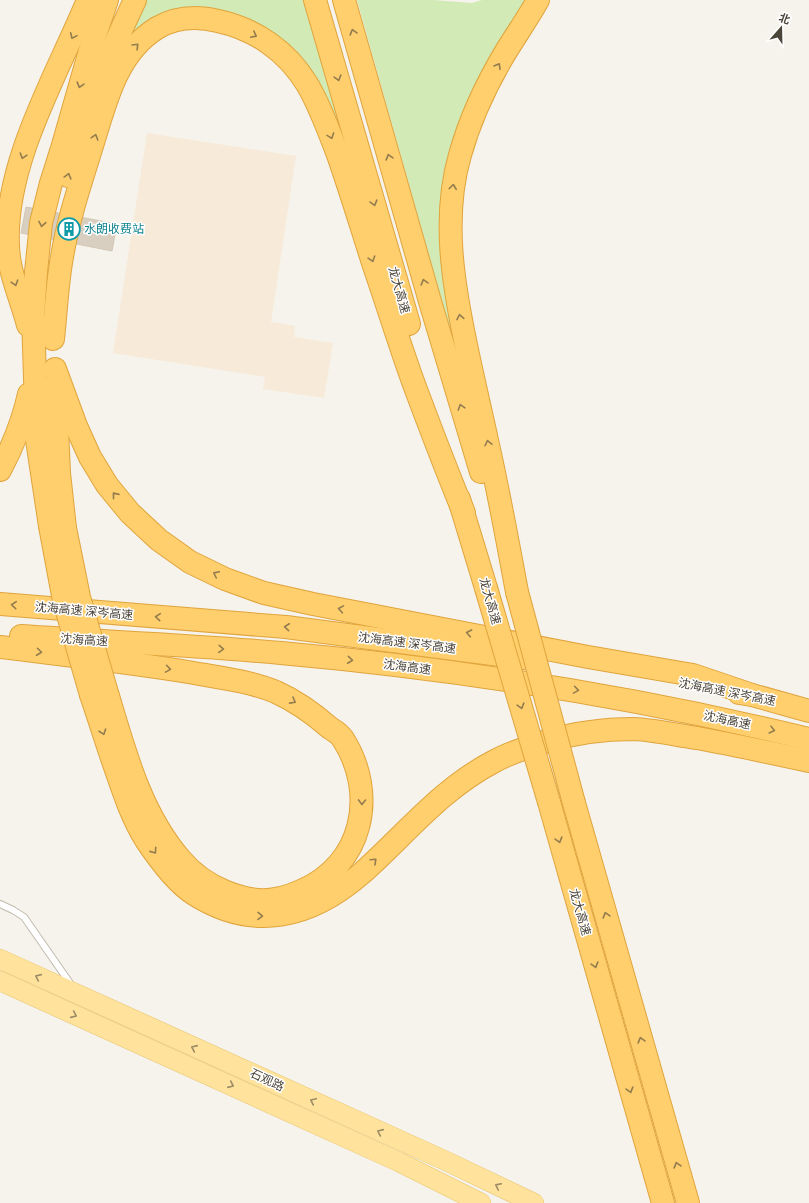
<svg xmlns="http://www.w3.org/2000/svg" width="809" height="1203" font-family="'Archivo Narrow','Noto Sans SC',sans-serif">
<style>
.commercial{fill:#f7ead8}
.green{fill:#d2eab5}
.building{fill:#d8cfc1;stroke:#d3c7b4}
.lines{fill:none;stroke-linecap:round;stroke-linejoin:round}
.service-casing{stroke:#c2bbae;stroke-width:8}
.primary-casing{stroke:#e6c16a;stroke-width:20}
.motorway-casing{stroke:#e0a43c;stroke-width:24}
.service{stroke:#fff;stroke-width:6}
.primary{stroke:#ffe39c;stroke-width:19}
.motorway{stroke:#ffcf6e;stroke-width:22}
.motorway-bridge-casing{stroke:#e0a43c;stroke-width:24;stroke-linecap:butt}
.motorway-bridge{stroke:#ffcf6e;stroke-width:22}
.oneway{stroke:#937c4e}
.oneway2{stroke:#9c8c66}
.labels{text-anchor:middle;stroke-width:3;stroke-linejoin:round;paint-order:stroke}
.culture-label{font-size:12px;fill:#0d838f;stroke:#fff;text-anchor:start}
.street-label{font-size:12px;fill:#4b4439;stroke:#fff}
</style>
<rect width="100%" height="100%" fill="#f6f3ec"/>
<!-- commercial -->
<path class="commercial" d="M147,133L296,156L271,322L295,326L294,337L333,343L324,398L263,389L265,377L113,353Z"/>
<!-- green -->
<g class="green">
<path d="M142,0H309L351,165L320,95L222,12L131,40L127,28Z"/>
<path d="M357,0H433L472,3L482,0H528L460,122L459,351L455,353L440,295Z"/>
</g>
<!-- building -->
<path class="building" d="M26,207L117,224L112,251L21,233Z"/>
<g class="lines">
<!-- service casing -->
<g class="service-casing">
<path id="service" d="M0,904L13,910L24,917L72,986"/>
</g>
<!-- primary casing -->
<g class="primary-casing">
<g id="primary">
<path d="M0,959L446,1161L534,1203"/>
<path d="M0,981L399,1162L481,1203"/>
</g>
</g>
<!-- motorway casing -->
<g class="motorway-casing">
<g id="motorway">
<path d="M315,0L409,324"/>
<path d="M344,0L431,305L481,472"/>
<path d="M68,176C84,116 108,57 135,0"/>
<path d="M28,325C21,298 9,274 8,246C4,163 57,75 88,0"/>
<path d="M53,339C56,312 57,284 62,257C68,220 80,185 91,149C105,105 115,54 157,28C176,17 197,16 218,21C255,29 287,51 307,84C320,106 329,131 338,155C351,192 362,229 374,266C389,309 402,353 418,395C433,435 448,474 464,513"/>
<path d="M55,369L76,426L90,457L107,485L130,513L159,540L190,562L225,579L264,593L313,604L588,657L693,675L752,695"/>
<path d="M55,385L59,473L65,528"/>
<path d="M0,470C13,446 23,421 29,394"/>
<path d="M459,499L486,588"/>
<path d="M50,526L37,440L33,316L36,272L41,223L51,183L63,145L91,47L107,0"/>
<path d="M517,592C508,543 499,494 488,445C481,412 473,379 466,345C453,283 442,217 460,155C470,119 486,85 505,53C516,35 528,18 538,0"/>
<path d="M0,604L286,627L523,658"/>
<path d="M21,636C108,642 194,645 281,653C459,669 635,697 809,739"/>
<path d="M0,647C63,655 126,662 188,672C216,677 250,681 276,692C296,701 314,714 330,728C335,731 340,734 343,739C378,794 363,865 301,891C274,903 254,903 226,892C209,885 193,874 181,860C141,814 125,753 108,696"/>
<path d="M739,693L752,695L809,711"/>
<path d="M91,695C99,718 106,741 114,764C123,790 131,816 146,840C158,858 175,882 194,894C254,932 310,918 361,874C404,836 441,789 493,762C507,754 528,747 544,742C573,733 604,729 634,729C655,730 676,735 697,738C735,745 772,753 809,761"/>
<path d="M549,802L663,1203"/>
<path d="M574,803L688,1203"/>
</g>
</g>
<!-- service -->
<use href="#service" class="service"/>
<!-- primary -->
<use href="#primary" class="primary"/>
<!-- motorway -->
<use href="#motorway" class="motorway"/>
<!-- motorway-bridge casing -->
<g class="motorway-bridge-casing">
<g id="motorway-bridge">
<path d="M50,526L64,601L91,695"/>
<path d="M65,528L79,597L108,696"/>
<path d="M486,588L549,802"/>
<path d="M517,592L574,803"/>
</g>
</g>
<!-- motorway-bridge -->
<use href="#motorway-bridge" class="motorway-bridge"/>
</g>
<!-- one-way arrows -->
<defs><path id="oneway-chevron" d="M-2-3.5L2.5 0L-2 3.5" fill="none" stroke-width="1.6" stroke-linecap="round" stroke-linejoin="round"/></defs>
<g class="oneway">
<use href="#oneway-chevron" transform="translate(353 32) rotate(-106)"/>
<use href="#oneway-chevron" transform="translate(254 35) rotate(27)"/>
<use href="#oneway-chevron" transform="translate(73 36) rotate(114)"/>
<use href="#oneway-chevron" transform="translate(136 46) rotate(-46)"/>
<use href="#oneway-chevron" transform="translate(498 66) rotate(-60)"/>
<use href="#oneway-chevron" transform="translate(338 78) rotate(74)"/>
<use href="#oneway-chevron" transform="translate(80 85) rotate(106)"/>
<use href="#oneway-chevron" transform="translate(331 136) rotate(70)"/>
<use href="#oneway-chevron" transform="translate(95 137) rotate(-73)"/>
<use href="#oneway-chevron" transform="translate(23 156) rotate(107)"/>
<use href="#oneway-chevron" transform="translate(389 157) rotate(-106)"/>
<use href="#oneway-chevron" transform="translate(68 176) rotate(-75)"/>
<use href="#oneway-chevron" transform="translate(453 187) rotate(-83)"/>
<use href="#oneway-chevron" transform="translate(374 203) rotate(74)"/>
<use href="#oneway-chevron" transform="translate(42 224) rotate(100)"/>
<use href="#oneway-chevron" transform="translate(372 259) rotate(72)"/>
<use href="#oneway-chevron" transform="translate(424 282) rotate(-106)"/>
<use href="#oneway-chevron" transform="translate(15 283) rotate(73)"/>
<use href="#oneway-chevron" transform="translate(460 317) rotate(-101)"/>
<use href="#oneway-chevron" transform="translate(461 407) rotate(-107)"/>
<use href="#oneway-chevron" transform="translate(488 443) rotate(-103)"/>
<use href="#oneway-chevron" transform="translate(115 495) rotate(-129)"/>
<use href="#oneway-chevron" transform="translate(216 574) rotate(-154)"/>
<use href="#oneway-chevron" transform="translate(14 605) rotate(-175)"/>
<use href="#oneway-chevron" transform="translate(341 609) rotate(-170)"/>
<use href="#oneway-chevron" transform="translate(158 617) rotate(-175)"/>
<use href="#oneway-chevron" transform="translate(287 627) rotate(-174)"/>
<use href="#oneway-chevron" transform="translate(469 633) rotate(-169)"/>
<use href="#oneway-chevron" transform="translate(221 649) rotate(4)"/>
<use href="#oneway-chevron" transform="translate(39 652) rotate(7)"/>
<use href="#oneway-chevron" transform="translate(350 660) rotate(6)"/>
<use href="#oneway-chevron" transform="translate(168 669) rotate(9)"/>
<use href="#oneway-chevron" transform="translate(576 690) rotate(9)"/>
<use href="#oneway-chevron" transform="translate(293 701) rotate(29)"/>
<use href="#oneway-chevron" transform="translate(521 706) rotate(74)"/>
<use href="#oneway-chevron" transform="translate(772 730) rotate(14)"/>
<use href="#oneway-chevron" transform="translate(103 732) rotate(71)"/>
<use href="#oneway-chevron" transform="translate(362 802) rotate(91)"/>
<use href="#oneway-chevron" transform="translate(559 840) rotate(74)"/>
<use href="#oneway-chevron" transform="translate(154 851) rotate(55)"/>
<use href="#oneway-chevron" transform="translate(374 861) rotate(-43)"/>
<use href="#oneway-chevron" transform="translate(606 915) rotate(-106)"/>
<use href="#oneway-chevron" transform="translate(260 916) rotate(1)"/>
<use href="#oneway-chevron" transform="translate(595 965) rotate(74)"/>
<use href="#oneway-chevron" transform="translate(641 1040) rotate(-106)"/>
<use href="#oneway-chevron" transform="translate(630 1090) rotate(74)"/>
<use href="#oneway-chevron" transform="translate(677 1165) rotate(-106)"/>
</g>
<g class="oneway2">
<use href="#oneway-chevron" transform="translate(38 977) rotate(-156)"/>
<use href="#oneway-chevron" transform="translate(74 1015) rotate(24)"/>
<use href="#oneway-chevron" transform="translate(194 1048) rotate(-156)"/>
<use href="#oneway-chevron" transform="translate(231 1085) rotate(24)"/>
<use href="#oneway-chevron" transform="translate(313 1101) rotate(-155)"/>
<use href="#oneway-chevron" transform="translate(380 1132) rotate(-156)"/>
<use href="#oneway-chevron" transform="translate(498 1186) rotate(-154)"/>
</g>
<!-- icons -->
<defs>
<g id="building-ring" transform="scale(1.15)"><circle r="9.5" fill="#fff" stroke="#0f9aa8" stroke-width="1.5"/><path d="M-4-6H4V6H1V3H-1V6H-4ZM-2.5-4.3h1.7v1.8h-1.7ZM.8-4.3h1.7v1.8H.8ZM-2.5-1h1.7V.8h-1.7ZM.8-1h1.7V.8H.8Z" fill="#0f9aa8"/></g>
</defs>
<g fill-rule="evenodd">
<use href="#building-ring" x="69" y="229"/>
</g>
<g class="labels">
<!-- culture labels -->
<g class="culture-label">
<text x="84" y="233">水朗收费站</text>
</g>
<!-- street labels -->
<g class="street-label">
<text transform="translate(399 290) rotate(74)" y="4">龙大高速</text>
<text transform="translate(490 601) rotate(74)" y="4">龙大高速</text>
<text transform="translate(84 611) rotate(5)" y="4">沈海高速 深岑高速</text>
<text transform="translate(84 640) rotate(4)" y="4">沈海高速</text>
<text transform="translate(407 643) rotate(7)" y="4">沈海高速 深岑高速</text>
<text transform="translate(407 667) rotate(7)" y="4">沈海高速</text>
<text transform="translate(727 692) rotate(11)" y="4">沈海高速 深岑高速</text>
<text transform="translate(727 720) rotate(12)" y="4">沈海高速</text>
<text transform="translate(580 912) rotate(74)" y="4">龙大高速</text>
<text transform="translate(267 1080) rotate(25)" y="4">石观路</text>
</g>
</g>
<!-- north arrow -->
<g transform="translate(781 28) rotate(20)" stroke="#ffffff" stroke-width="3" paint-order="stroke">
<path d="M0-3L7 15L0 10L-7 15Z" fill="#4b4439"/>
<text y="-6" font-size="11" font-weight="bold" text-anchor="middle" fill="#4b4439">北</text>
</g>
</svg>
